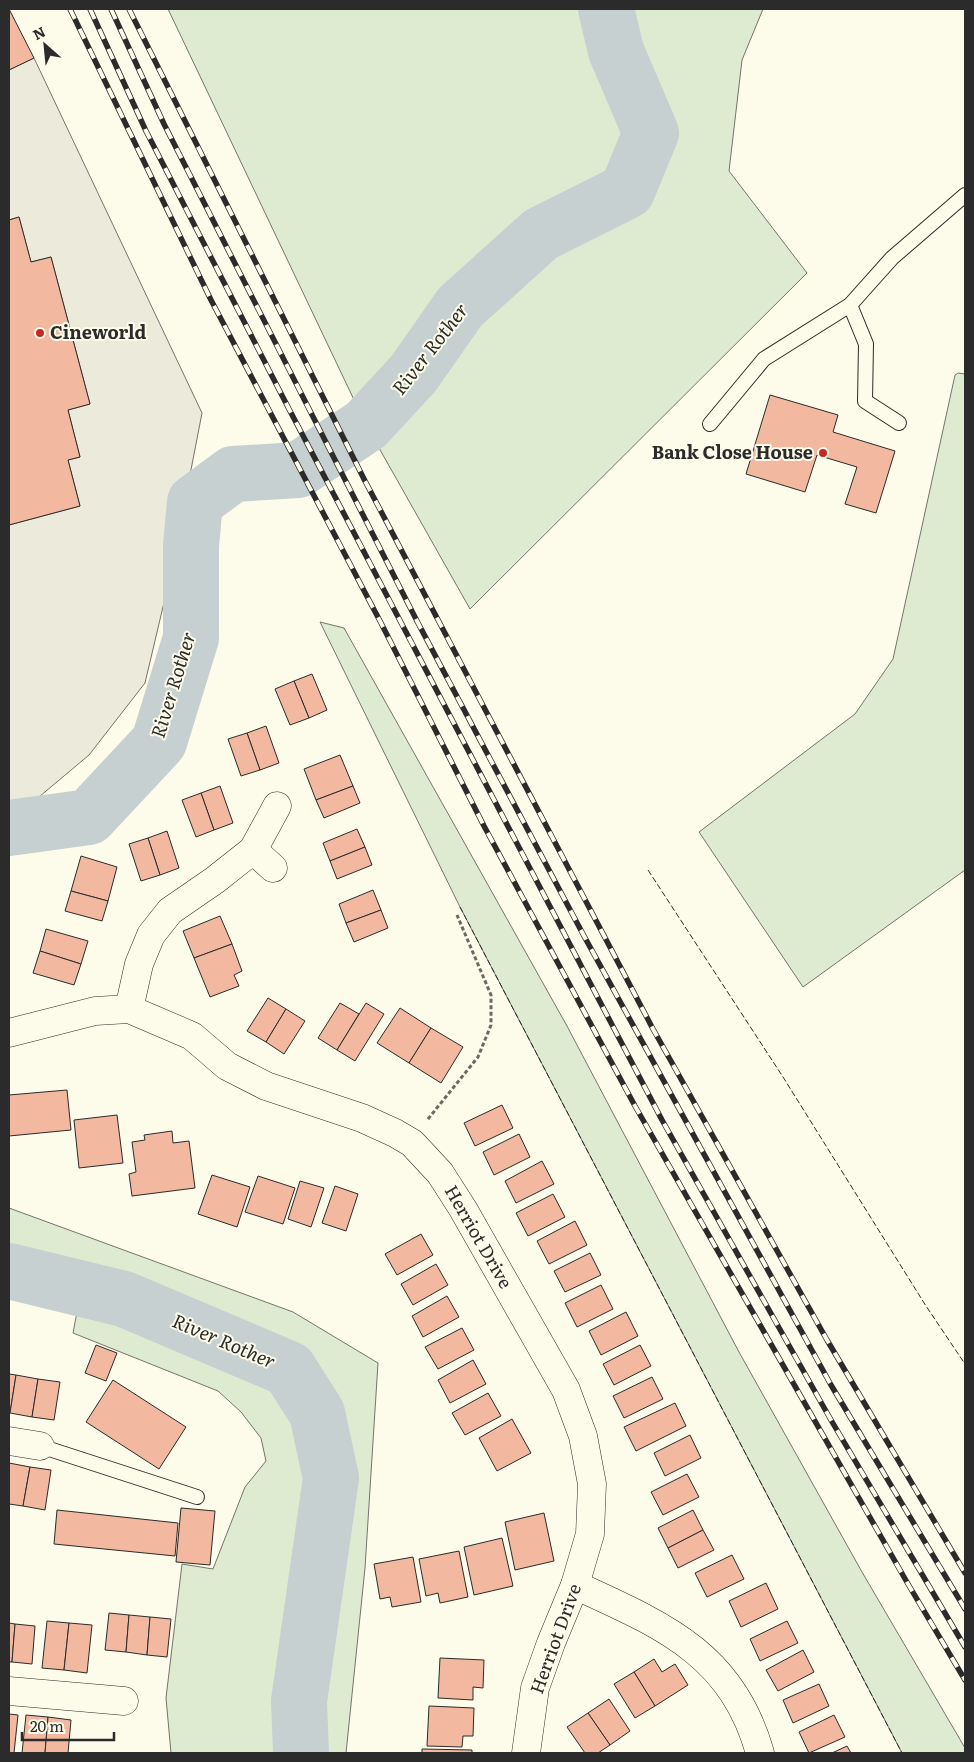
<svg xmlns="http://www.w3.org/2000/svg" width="974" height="1762" font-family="Literata,serif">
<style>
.green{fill:#deebd1;stroke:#74746e}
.parking{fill:#eceadb;stroke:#74746e}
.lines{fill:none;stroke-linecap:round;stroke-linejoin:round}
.river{stroke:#c7d0d0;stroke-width:56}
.building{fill:#f2b8a0;stroke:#2b2b2b}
.service-casing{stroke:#2b2b2b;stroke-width:16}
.minor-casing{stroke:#2b2b2b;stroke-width:29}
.path{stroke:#6a6964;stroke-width:3;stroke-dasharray:4 2.5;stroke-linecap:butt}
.service{stroke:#fdfbea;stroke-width:14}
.minor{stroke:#fdfbea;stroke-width:28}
.rail-casing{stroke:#2b2b2b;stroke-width:5.5}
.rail{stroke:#fdfbea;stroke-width:4;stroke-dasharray:11;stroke-linecap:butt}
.fence{stroke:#2b2b2b;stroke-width:1;stroke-dasharray:6 2.5;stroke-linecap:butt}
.poi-dot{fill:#c62828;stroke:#fdfbea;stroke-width:2}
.labels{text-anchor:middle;stroke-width:4;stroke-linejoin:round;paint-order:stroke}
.poi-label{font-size:18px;font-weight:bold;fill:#2b2b2b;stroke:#fdfbea;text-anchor:start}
.street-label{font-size:18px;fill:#2b2b2b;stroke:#fdfbea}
.water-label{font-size:19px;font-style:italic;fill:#2b2b2b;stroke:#fdfbea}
</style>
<rect width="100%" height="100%" fill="#fdfbea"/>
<!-- green -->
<g class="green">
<path d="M168,9H763L742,60L729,171L807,273L470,609L366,425Z"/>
<path d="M958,373L965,374V870L803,987L699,832L855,714L893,659L955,375Z"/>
<path d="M320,622L344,628L567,1026L739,1352L862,1572L965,1748V1753H902L460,907Z"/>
<path d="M9,1208L293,1312L378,1363L365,1568L346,1753H171L166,1698L182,1564L213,1569L245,1487L266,1461L261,1438L241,1412L218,1391L73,1333L78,1307L9,1289Z"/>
</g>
<!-- parking -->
<path class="parking" d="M34,58L202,413L171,573L145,683L89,755L33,802H9V525L80,506L68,460L80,457L68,410L90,404L51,257L31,262L19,217L9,220V70Z"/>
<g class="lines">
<!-- river -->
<g class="river">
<path d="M9,828L89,817L159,742L191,638V546L195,502L233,474L298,470L366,425L414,373L460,307L541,234L627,191L651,133L616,51L606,9"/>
<path d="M9,1271L124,1299L289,1369L317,1413L331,1478L299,1701L301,1753"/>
</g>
</g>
<!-- building -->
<g class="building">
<path d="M9,9L34,58L9,70Z"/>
<path d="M19,217L31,262L51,257L90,404L68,410L80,457L68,460L80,506L9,525V220Z"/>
<path d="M770,395L838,415L833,432L895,451L876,513L845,504L857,467L817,455L805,492L746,474Z"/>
<path d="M312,674L327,710L309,718L294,681Z"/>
<path d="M294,681L309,718L290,725L275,689Z"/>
<path d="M266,726L279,763L260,770L247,733Z"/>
<path d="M247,733L260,770L241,776L228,739Z"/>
<path d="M340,755L353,786L316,800L304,769Z"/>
<path d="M220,786L233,823L214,830L201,793Z"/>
<path d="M353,786L360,803L324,818L316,800Z"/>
<path d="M201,793L214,830L196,837L182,800Z"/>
<path d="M357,829L365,847L330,861L323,843Z"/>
<path d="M167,831L179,868L160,875L148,838Z"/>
<path d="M148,838L160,875L141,881L129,844Z"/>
<path d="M365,847L372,865L337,879L330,861Z"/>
<path d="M81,856L117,867L108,901L71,891Z"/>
<path d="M373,890L381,910L346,923L339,904Z"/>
<path d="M71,891L108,901L102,921L65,911Z"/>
<path d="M381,910L388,928L354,942L346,923Z"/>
<path d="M220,916L232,944L194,958L183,931Z"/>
<path d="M46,929L88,941L81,964L40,951Z"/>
<path d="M232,944L242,971L234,975L239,986L210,997L194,958Z"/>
<path d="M40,951L81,964L74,985L33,973Z"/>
<path d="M268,998L286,1009L266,1042L247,1031Z"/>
<path d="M340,1003L359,1014L337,1050L318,1038Z"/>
<path d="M366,1003L384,1014L355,1061L337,1050Z"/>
<path d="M400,1008L431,1028L409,1063L377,1043Z"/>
<path d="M286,1009L305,1021L284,1054L266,1042Z"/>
<path d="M431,1028L463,1047L441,1083L409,1063Z"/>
<path d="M67,1090L71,1130L9,1136V1095Z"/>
<path d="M502,1105L513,1128L475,1146L464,1123Z"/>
<path d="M117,1115L123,1163L79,1168L74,1120Z"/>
<path d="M172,1131L173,1143L189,1141L195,1188L132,1196L129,1174L136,1172L132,1142L145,1140L144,1135Z"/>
<path d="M519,1134L530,1157L494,1175L483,1152Z"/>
<path d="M542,1161L554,1184L516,1203L505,1181Z"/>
<path d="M212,1175L250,1187L237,1227L198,1214Z"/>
<path d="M258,1176L295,1188L283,1224L245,1212Z"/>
<path d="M300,1181L324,1188L311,1227L288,1219Z"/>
<path d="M335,1186L358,1194L346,1231L322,1223Z"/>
<path d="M553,1194L565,1217L528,1236L516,1213Z"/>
<path d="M575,1221L587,1245L549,1264L537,1241Z"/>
<path d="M421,1234L433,1255L397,1275L385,1254Z"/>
<path d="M590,1253L601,1275L565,1292L554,1271Z"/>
<path d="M436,1264L448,1285L413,1305L401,1284Z"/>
<path d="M601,1285L613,1309L577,1327L565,1303Z"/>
<path d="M447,1296L459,1317L423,1337L412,1316Z"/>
<path d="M626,1312L638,1336L601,1355L589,1331Z"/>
<path d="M462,1328L474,1350L438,1369L425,1347Z"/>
<path d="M96,1345L117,1353L106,1381L85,1373Z"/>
<path d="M640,1345L651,1366L614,1385L603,1364Z"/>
<path d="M473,1360L486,1384L450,1403L438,1380Z"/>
<path d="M9,1374L16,1375L10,1413H9Z"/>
<path d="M16,1375L38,1379L32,1417L10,1413Z"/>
<path d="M652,1377L663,1399L624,1418L613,1396Z"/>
<path d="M38,1379L60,1382L54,1420L32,1417Z"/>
<path d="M113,1380L186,1427L159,1469L86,1422Z"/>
<path d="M488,1393L501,1416L465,1435L452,1413Z"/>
<path d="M675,1403L686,1426L636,1451L624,1427Z"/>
<path d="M512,1419L531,1453L497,1471L479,1438Z"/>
<path d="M690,1435L701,1458L665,1476L654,1453Z"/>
<path d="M9,1463L30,1467L23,1506L9,1504Z"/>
<path d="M30,1467L51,1470L45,1510L23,1506Z"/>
<path d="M687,1474L699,1497L663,1515L651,1492Z"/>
<path d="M181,1508L215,1511L210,1565L176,1562Z"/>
<path d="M57,1510L178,1523L175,1556L54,1544Z"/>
<path d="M693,1510L703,1530L668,1548L658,1528Z"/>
<path d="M544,1513L554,1561L515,1570L505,1522Z"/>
<path d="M703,1530L714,1550L678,1568L668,1548Z"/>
<path d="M502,1538L513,1586L474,1595L464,1547Z"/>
<path d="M459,1551L468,1597L440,1603L438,1593L426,1596L419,1559Z"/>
<path d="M732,1555L744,1579L707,1597L695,1573Z"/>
<path d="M413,1557L421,1602L392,1607L390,1597L380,1599L374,1564Z"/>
<path d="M766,1583L778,1609L741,1627L729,1601Z"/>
<path d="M109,1613L129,1615L126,1652L105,1650Z"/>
<path d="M129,1615L150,1617L147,1655L126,1652Z"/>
<path d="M150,1617L171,1619L167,1657L147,1655Z"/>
<path d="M47,1621L69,1623L64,1670L42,1668Z"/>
<path d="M787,1621L798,1643L760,1661L750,1639Z"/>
<path d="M9,1623L15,1624L12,1662H9Z"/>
<path d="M69,1623L92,1625L87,1673L64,1670Z"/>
<path d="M15,1624L35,1626L32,1664L12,1662Z"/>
<path d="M803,1650L814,1672L778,1691L766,1670Z"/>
<path d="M440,1658L484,1660L483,1688L473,1687V1700L438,1698Z"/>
<path d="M654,1659L662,1672L675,1664L688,1685L655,1706L634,1672Z"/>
<path d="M634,1672L655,1706L635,1718L614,1684Z"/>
<path d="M819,1684L829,1706L793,1723L783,1700Z"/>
<path d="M609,1699L630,1731L610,1745L588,1713Z"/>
<path d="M429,1706L474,1708L473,1736H463L462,1747L427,1746Z"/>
<path d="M588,1713L610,1745L598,1753H585L567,1727Z"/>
<path d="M9,1714L18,1715L14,1753H9Z"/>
<path d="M26,1715L48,1717L45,1753H22Z"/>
<path d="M834,1715L845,1737L809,1753L799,1732Z"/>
<path d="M48,1717L71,1720L68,1753H45Z"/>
<path d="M847,1746L851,1753H832Z"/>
<path d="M422,1749L472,1750V1753H422Z"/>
</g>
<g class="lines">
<!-- service casing -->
<g class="service-casing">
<g id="service">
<path d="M850,305L866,344L865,401L899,423"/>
<path d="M710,424L764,359L850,305L892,258L965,195"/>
<path d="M40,1446L197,1497"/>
</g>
</g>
<!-- minor casing -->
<g class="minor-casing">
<g id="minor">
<path d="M253,850L273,868"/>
<path d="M129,1009L139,964L151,935L170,911L215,880L253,850L277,806"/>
<path d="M9,1033L95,1011L129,1009L192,1036L227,1066L266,1086L362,1118L395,1133L412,1143L440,1173L463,1209L566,1390L583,1436L592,1484L590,1534L575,1585L551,1643L535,1688L526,1753"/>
<path d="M9,1441L40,1446"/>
<path d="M575,1585C662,1625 732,1653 760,1753"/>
<path d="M9,1691L124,1701"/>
</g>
</g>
<!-- path -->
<path class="path" d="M428,1119L478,1057L491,1025V995L457,915"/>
<!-- service -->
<use href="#service" class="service"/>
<!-- minor -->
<use href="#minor" class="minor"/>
<!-- rail casing -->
<g class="rail-casing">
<g id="rail">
<path d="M70,9L211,300L380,621L484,826L635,1106L908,1584L965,1680"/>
<path d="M90,9L146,131L289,409L662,1120L831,1420L965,1647"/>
<path d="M111,9L164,124L418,623L584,936L831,1385L965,1609"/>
<path d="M129,9L364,479L653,1029L827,1340L965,1573"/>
</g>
</g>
<!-- rail -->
<use href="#rail" class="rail"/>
<!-- fence -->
<g class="fence">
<path d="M648,870L783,1077L926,1306L965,1364"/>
<path d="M460,907L902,1753"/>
</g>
</g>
<!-- markers -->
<g class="poi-dot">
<circle cx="40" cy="333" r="5"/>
<circle cx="823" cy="453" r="5"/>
</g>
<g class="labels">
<!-- poi labels -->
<g class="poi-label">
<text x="50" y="339">Cineworld</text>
<text x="813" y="459" text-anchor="end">Bank Close House</text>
</g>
<!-- street labels -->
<g class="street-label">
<text transform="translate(478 1237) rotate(60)" y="6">Herriot Drive</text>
<text transform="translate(556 1639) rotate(-70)" y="6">Herriot Drive</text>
</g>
<!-- water labels -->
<g class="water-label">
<text transform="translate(430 349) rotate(-52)" y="7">River Rother</text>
<text transform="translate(173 685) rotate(-73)" y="7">River Rother</text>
<text transform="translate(224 1341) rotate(23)" y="7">River Rother</text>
</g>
</g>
<!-- border -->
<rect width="974" height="1762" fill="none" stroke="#2b2b2b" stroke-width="20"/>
<!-- north arrow -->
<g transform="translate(45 45) rotate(333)" stroke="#fdfbea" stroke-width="4" paint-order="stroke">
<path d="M0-4L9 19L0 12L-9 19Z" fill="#2b2b2b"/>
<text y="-8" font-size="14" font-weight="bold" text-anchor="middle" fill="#2b2b2b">N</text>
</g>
<!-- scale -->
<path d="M22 1732v8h92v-8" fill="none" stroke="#2b2b2b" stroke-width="2.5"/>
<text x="30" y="1732" font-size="15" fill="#2b2b2b" stroke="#fdfbea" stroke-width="4" paint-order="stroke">20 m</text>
</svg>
